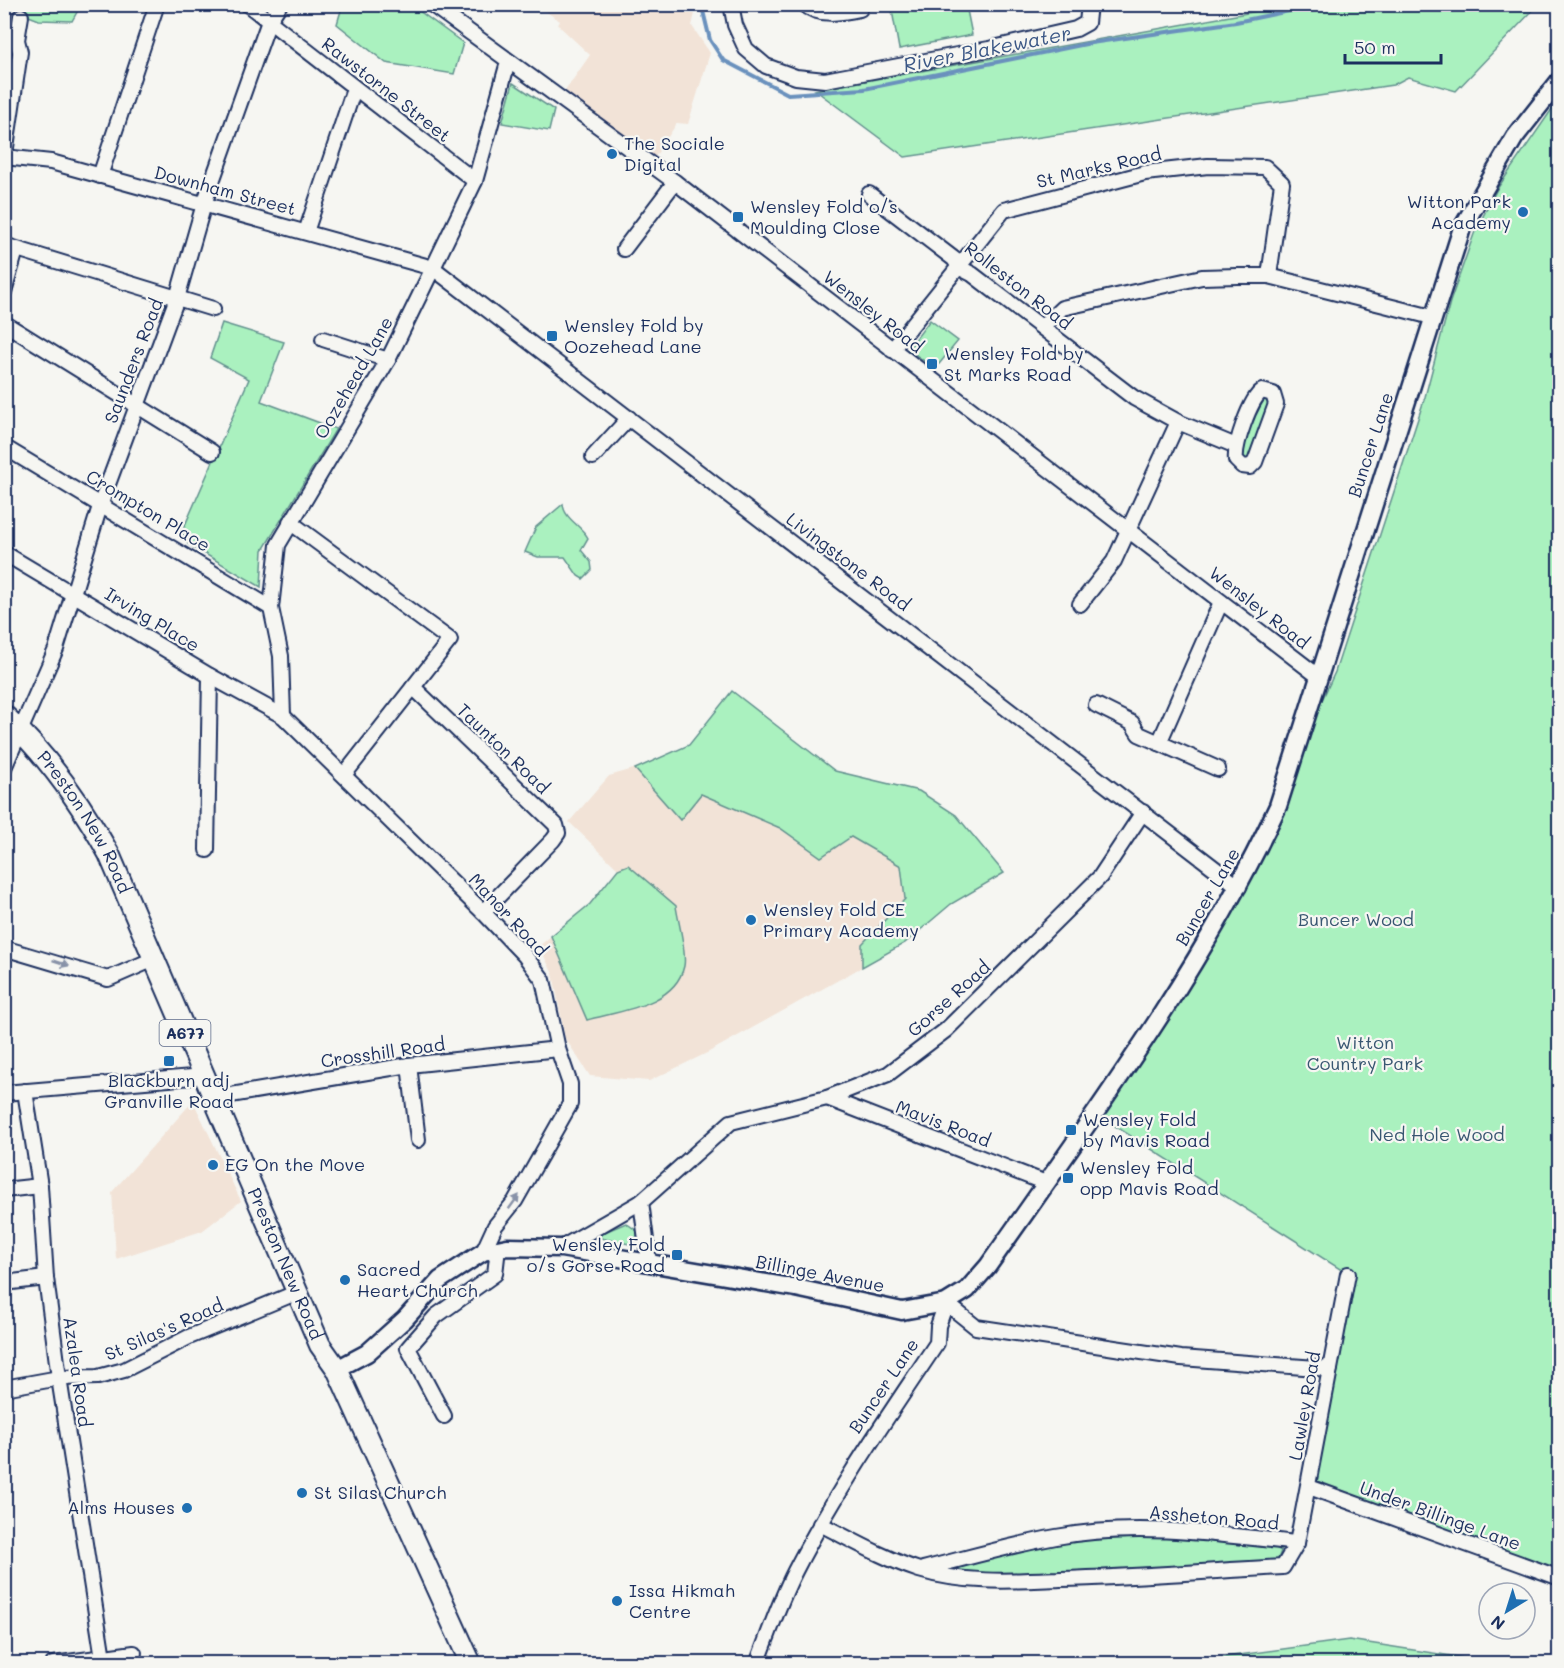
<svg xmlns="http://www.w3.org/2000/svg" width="1564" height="1668" font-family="Mali,sans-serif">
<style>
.built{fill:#f2e3d7}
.green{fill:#aaf1bf;stroke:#62908e;stroke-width:1.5}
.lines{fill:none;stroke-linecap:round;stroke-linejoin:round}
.stream{stroke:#6a91bd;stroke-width:4}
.minor-casing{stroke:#1b2f5e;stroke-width:18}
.major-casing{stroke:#1b2f5e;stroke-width:21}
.highway-casing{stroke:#1b2f5e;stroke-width:24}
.minor{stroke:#f6f6f2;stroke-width:14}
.major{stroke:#f6f6f2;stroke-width:16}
.highway{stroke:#f6f6f2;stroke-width:20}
.oneway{fill:#8892a8}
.poi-dot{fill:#1f6fb2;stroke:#f6f6f2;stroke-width:2}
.labels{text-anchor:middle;stroke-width:4.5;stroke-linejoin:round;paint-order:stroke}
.shield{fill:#f6f6f2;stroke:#5d6b8a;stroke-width:1.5}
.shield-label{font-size:16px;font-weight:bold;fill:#1b2f5e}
.street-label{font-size:18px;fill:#1b2f5e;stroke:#f6f6f2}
.poi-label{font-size:18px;fill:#1b2f5e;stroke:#f6f6f2;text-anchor:start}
.park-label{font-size:18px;fill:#385671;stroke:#f6f6f2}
.water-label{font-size:20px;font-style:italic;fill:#3c5886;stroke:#f6f6f2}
</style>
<rect width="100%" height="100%" fill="#f6f6f2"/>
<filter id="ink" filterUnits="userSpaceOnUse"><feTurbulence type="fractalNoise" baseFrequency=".0167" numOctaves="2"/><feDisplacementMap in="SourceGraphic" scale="12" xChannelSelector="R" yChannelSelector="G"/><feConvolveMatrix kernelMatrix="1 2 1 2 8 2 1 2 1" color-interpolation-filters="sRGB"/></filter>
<g filter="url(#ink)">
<!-- built -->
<g class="built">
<path d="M536,5H697L692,26L710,53L688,124L677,123L655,157L565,91L590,55L558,25L560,21Z"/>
<path d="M689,753L919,791L956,815L1004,873L951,904L905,943L709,1052L649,1081L590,1076L565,1038L553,974L539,946L590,904L618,869L569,822L609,776Z"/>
<path d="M193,1101L241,1201L202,1231L116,1259L112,1192Z"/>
</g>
<!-- green -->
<g class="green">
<path d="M1280,4L1538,5L1456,91L1408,77L1393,85L905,157L815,90L1258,11Z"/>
<path d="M81,5L72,21L39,20L26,15L24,7Z"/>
<path d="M339,5H411L463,43L454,74L386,63L337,24L342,7Z"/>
<path d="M891,5H966L972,35L899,49Z"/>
<path d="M513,83L554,110L549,131L502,123Z"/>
<path d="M1559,99V1578L1309,1487L1348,1274L1093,1112L1167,1007L1288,773L1335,672L1425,397L1450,302L1474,234L1497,189Z"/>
<path d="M930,320L958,341L935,369L908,349Z"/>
<path d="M222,323L284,342L261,401L336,429L263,550L261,587L188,544L182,532L249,379L210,358Z"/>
<path d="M1264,397L1271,402L1252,462L1238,458L1258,401Z"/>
<path d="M563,504C564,519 581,525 588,538L581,550L591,562L592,570L583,579L578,576L565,557H538L525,552L536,527Z"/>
<path d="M732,691L835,771L919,791L956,815L1004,873L951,904L905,943L862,967V944L905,899L901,866L851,837L821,857L780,828L701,794L680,820L635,769L689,745Z"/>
<path d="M628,865L676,906C678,921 687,952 684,966C675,1006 619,1011 587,1020L551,936L590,904L618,869Z"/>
<path d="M626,1223L637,1231V1241L634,1245L600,1238V1234Z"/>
<path d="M1155,1537L1273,1546L1281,1551L1278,1559L1270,1561C1162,1569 1054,1580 947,1571L946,1567L1070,1541Z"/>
<path d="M1349,1640L1497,1663H1181Z"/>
</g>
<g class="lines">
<!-- stream -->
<path class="stream" d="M705,4L703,11L710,40L723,60L788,94L864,89L1091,43L1236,22L1323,4"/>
<!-- minor casing -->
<g class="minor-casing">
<g id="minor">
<path d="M247,4L475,181"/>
<path d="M431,4L675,182L1318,676"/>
<path d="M731,4L735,25L746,49L766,66L796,77L825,80L989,49L1076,29L1087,23L1089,4"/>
<path d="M804,4C818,17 842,13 860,9"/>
<path d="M4,157L51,162L433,268L1239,887"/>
<path d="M4,161L20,52L17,40L21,16"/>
<path d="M100,176L157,4"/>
<path d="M869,194L954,259L960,268L972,274L1134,398L1178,422L1236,446"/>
<path d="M306,232L354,89"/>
<path d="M4,245L213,309"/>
<path d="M624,249L675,182"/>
<path d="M4,292L16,250"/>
<path d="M4,323L212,452"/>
<path d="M1042,327L1062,308L1202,277L1237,276H1269L1432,317"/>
<path d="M323,339L388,360"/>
<path d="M892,350L1004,210L1145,173L1208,166L1265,167L1282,183L1269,276"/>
<path d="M1262,391L1273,394L1276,404L1255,462L1250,467L1242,466L1236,460C1234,446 1250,399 1262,391Z"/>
<path d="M4,447L271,608"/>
<path d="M593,457L629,418"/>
<path d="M290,522L450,640L344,775"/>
<path d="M4,553L210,676L283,716L483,912L525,956L543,980L558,1049L570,1084V1104L515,1201L495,1226L483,1252"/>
<path d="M1080,604L1114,561L1178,422"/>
<path d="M413,687L556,825L558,833L553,840L483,912"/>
<path d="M1096,705L1132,723L1139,734L1218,769"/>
<path d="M283,716L281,656L271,608L278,545L388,360L433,268L475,181L508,62"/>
<path d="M1159,743L1221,602"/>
<path d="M4,768L56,649L101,503L177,298L204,204L269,21L280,4"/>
<path d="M207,850L210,676"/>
<path d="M4,948L108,979L154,959"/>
<path d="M409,1065L418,1140"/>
<path d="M25,1091L40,1186L46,1278L59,1378L103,1658"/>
<path d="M4,1093L204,1076"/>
<path d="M213,1098L409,1065L558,1049"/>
<path d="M827,1098L1046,1183"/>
<path d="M4,1190L40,1186"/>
<path d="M641,1202L649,1262"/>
<path d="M561,1248L641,1202L731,1122L827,1098L888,1074L946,1030L1100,877L1143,812"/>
<path d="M4,1283L46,1278"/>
<path d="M4,1388L59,1378L98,1377L124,1370L189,1337L298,1292"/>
<path d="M444,1416L408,1348L436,1316L495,1274L498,1248"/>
<path d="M1309,1487L1560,1578"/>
<path d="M820,1524C852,1540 885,1559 919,1570C964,1584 1013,1581 1060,1579C1134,1577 1209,1571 1283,1567L1297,1543L1348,1274"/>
<path d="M923,1569C967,1558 1011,1545 1056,1537C1135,1522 1218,1534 1297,1543"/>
<path d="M53,1664L134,1653"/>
<path d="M757,1664C769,1633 780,1600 795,1571C836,1491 887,1418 937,1343L938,1326L946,1303L976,1327L1181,1358L1330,1369"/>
</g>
</g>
<!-- major casing -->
<g class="major-casing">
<path id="major" d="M337,1369L367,1353L405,1319L440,1280L483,1252L507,1247L561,1248L796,1288L902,1311L946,1303L967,1290L988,1266C1091,1119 1202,970 1278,806L1462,228L1515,137L1560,80"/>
</g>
<!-- highway casing -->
<g class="highway-casing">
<g id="highway">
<path id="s1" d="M4,715C47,755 81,803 109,854L320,1345L337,1369L471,1664"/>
</g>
</g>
<!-- minor -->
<use href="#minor" class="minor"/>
<!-- major -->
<use href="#major" class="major"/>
<!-- highway -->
<use href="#highway" class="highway"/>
</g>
<!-- one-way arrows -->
<defs><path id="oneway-solid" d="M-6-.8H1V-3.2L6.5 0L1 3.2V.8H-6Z" transform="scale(1.5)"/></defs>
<g class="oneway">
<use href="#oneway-solid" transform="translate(61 963) rotate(19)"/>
<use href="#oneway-solid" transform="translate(514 1202) rotate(-54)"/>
</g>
</g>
<!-- markers -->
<g class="poi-dot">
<circle cx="612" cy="154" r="6"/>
<circle cx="1523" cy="212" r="6"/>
<rect x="732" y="211" width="12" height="12" rx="3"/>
<rect x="546" y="330" width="12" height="12" rx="3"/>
<rect x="926" y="358" width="12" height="12" rx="3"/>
<circle cx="751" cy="920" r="6"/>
<rect x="163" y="1055" width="12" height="12" rx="3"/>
<rect x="1065" y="1124" width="12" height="12" rx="3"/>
<circle cx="213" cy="1165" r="6"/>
<rect x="1062" y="1172" width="12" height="12" rx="3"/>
<rect x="671" y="1249" width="12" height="12" rx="3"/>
<circle cx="345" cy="1280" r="6"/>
<circle cx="302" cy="1493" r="6"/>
<circle cx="187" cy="1508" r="6"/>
<circle cx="617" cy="1601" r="6"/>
</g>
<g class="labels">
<!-- shield labels -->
<rect class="shield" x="159.5" y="1020" width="51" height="26" rx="4.5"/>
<g class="shield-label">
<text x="185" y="1039">A677</text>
</g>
<!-- street labels -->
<g class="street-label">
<text transform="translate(386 90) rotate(38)" y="6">Rawstorne Street</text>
<text transform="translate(1099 168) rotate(-13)" y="6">St Marks Road</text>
<text transform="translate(225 191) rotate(15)" y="6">Downham Street</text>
<text transform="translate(1018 286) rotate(38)" y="6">Rolleston Road</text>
<text transform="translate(873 312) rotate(38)" y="6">Wensley Road</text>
<text transform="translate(134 361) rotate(-69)" y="6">Saunders Road</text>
<text transform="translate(354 378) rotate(-60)" y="6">Oozehead Lane</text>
<text transform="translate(1371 445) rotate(-72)" y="6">Buncer Lane</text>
<text transform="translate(148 511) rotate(31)" y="6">Crompton Place</text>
<text transform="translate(848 562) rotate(37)" y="6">Livingstone Road</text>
<text transform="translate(1259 608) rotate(38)" y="6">Wensley Road</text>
<text transform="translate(152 620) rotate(31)" y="6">Irving Place</text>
<text transform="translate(503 749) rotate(44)" y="6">Taunton Road</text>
<text dy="6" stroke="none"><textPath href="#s1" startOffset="135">Preston New Road</textPath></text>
<text transform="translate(1208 897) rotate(-60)" y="6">Buncer Lane</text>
<text transform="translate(508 915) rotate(47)" y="6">Manor Road</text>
<text transform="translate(949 999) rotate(-42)" y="6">Gorse Road</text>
<text transform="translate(383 1053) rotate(-8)" y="6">Crosshill Road</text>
<text transform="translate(943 1124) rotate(21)" y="6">Mavis Road</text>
<text dy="6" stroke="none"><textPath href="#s1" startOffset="621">Preston New Road</textPath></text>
<text transform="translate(820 1274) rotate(11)" y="6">Billinge Avenue</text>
<text transform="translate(164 1330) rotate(-24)" y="6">St Silas's Road</text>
<text transform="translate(77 1372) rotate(82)" y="6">Azalea Road</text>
<text transform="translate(884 1386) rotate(-56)" y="6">Buncer Lane</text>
<text transform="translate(1305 1406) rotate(-80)" y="6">Lawley Road</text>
<text transform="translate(1440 1516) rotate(20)" y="6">Under Billinge Lane</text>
<text transform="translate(1214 1518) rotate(5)" y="6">Assheton Road</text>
</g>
<!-- poi labels -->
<g class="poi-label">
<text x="624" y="150">The Sociale<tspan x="624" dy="21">Digital</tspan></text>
<text x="1511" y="208" text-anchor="end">Witton Park<tspan x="1511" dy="21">Academy</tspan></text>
<text x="750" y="213">Wensley Fold o/s<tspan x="750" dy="21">Moulding Close</tspan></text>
<text x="564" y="332">Wensley Fold by<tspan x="564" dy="21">Oozehead Lane</tspan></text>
<text x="944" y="360">Wensley Fold by<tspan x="944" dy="21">St Marks Road</tspan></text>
<text x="763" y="916">Wensley Fold CE<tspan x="763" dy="21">Primary Academy</tspan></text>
<text x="169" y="1087" text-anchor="middle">Blackburn adj<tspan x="169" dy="21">Granville Road</tspan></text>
<text x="1083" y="1126">Wensley Fold<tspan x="1083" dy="21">by Mavis Road</tspan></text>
<text x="225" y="1171">EG On the Move</text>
<text x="1080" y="1174">Wensley Fold<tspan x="1080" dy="21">opp Mavis Road</tspan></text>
<text x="665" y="1251" text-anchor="end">Wensley Fold<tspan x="665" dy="21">o/s Gorse Road</tspan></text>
<text x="357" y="1276">Sacred<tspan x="357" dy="21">Heart Church</tspan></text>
<text x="314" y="1499">St Silas Church</text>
<text x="175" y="1514" text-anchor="end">Alms Houses</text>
<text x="629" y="1597">Issa Hikmah<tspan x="629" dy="21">Centre</tspan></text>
</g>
<!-- park labels -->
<g class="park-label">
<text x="1356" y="926">Buncer Wood</text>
<text x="1365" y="1049">Witton<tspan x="1365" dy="21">Country Park</tspan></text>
<text x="1437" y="1141">Ned Hole Wood</text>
</g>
<!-- water labels -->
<g class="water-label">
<text transform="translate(987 49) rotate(-11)" y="7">River Blakewater</text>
</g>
</g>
<!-- margin -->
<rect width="1564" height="1668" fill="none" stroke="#f6f6f2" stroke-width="24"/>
<rect x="12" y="12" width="1540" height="1644" fill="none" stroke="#1b2f5e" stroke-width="2" filter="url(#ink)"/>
<!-- north arrow -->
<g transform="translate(1507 1611) rotate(218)"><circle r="28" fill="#f6f6f2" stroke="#9ea6b7" stroke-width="1.5"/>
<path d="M0-4.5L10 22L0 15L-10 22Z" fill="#1f6fb2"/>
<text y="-9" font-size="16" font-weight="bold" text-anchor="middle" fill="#1b2f5e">N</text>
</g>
<!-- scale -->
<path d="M1345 54v9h96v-9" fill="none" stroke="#1b2f5e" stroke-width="3"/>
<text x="1354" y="54" font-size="18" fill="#1b2f5e" stroke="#f6f6f2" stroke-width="4.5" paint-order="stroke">50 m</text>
</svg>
